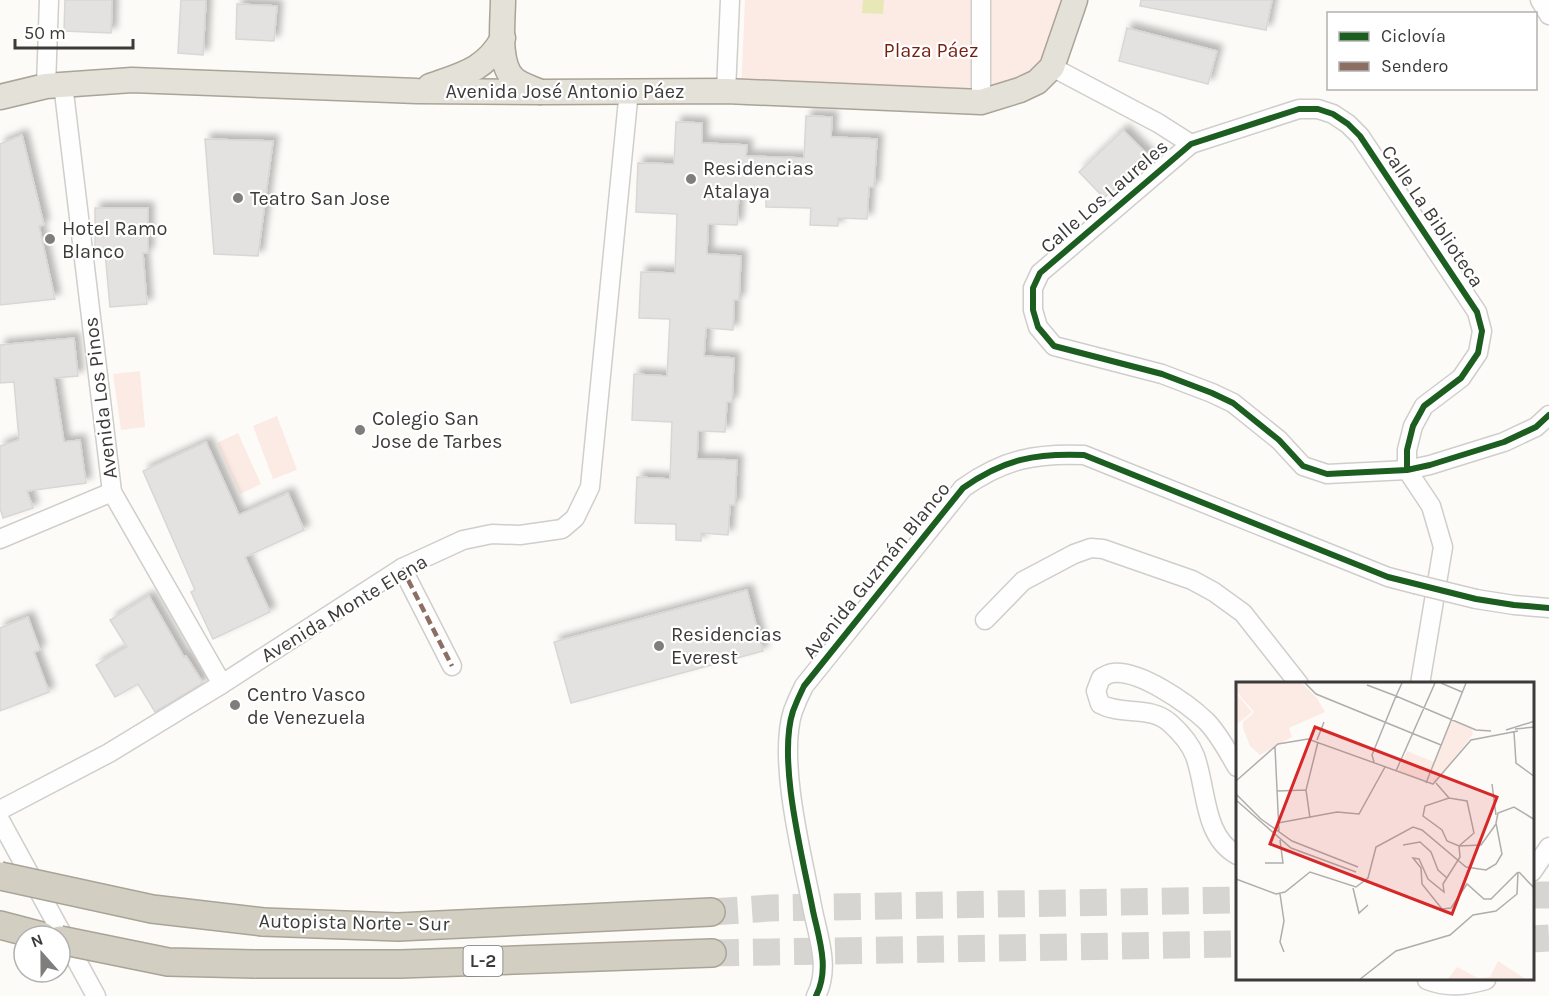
<svg xmlns="http://www.w3.org/2000/svg" width="1549" height="996" font-family="Karla,sans-serif">
<style>
.green{fill:#fceae4}
.water{fill:#e7e8b5}
.building{fill:#e4e2e0;stroke:#d9d7d5;stroke-width:1.5;filter:url(#shadow)}
.lines{fill:none;stroke-linecap:round;stroke-linejoin:round}
.highway-tunnel{stroke:#d6d5d2;stroke-width:27;stroke-dasharray:27 14;stroke-linecap:butt}
.minor-casing{stroke:#cfcecb;stroke-width:21}
.major-casing{stroke:#a9a496;stroke-width:27}
.highway-casing{stroke:#a9a496;stroke-width:30}
.minor{stroke:#fffefe;stroke-width:18}
.major{stroke:#e4e1d9;stroke-width:24}
.highway{stroke:#d2cec1;stroke-width:27}
.minor-bridge-casing{stroke:#cfcecb;stroke-width:21;stroke-linecap:butt}
.highway-bridge-casing{stroke:#a9a496;stroke-width:30;stroke-linecap:butt}
.minor-bridge{stroke:#fffefe;stroke-width:18}
.highway-bridge{stroke:#d2cec1;stroke-width:27}
.quiet{stroke:#8d6e63;stroke-width:4.5;stroke-dasharray:9 4.5;stroke-linecap:butt}
.cycleway-casing{stroke:#fff;stroke-width:10}
.cycleway{stroke:#1b5e20;stroke-width:6}
.poi-dot{fill:#807e7c;stroke:#fff;stroke-width:2}
.labels{text-anchor:middle;stroke-width:4.5;stroke-linejoin:round;paint-order:stroke}
.shield{fill:#fff;stroke:#767675;stroke-width:1.5}
.shield-label{font-size:18px;font-weight:bold;fill:#3c3b3a}
.park-label{font-size:20px;fill:#761f0f;stroke:#fff}
.street-label{font-size:20px;fill:#3c3b3a;stroke:#fff}
.poi-label{font-size:20px;fill:#3c3b3a;stroke:#fff;text-anchor:start}
.inset-road{fill:none;stroke:#b0aeac;stroke-width:1.5}
.view{fill:#d62828;fill-opacity:0.15;stroke:#d62828;stroke-width:3}
.inset-edge{fill:none;stroke:#3c3b3a;stroke-width:3}
</style>
<defs>
<filter id="shadow"><feDropShadow dx="5.5" dy="-5.5" stdDeviation="3" flood-color="#0004"/></filter>
</defs>
<rect width="100%" height="100%" fill="#fdfbf8"/>
<!-- green -->
<g class="green">
<path d="M745,0H1075L1052,67L1020,90L741,92Z"/>
<path d="M140,371L145,427L121,430L113,374Z"/>
<path d="M277,416L297,470L273,479L253,426Z"/>
<path d="M238,433L261,484L240,494L217,443Z"/>
</g>
<!-- water -->
<path class="water" d="M863,0H884L883,14L862,13Z"/>
<!-- building -->
<g class="building">
<path d="M65,0H112L111,33L64,31Z"/>
<path d="M181,0H206L203,55L178,53Z"/>
<path d="M1141,0H1272L1266,30L1140,6Z"/>
<path d="M237,4L277,6L274,41L236,39Z"/>
<path d="M1127,28L1217,51L1208,84L1119,61Z"/>
<path d="M806,116L832,117L831,137L877,139L874,187H869L867,219L838,218V226L810,225L811,208L766,207V195L739,193L737,225L708,224L707,254L741,256L739,300H734L733,330L706,328L704,356L734,358L732,402H727L725,432L698,431L697,459L737,460L735,505H730L728,535L701,533V541L676,540V524L635,523L637,477L670,479L672,422L632,420L634,374L667,376L670,319L639,318L641,272L675,273L677,214L636,212L638,163L674,164L676,122L702,123V143L747,145L746,156L804,158Z"/>
<path d="M1123,130L1149,156L1104,198L1079,172Z"/>
<path d="M22,135L44,225L39,226L55,299L0,305V144Z"/>
<path d="M205,139L273,141L258,256L214,254Z"/>
<path d="M95,208H148V253H143L147,304L110,307L105,252H95Z"/>
<path d="M74,338L78,376L54,378L64,442L80,440L86,483L27,491L33,508L3,518L0,508V446L19,440L14,382L0,383V345Z"/>
<path d="M206,442L239,515L288,493L304,530L245,557L270,612L213,639L191,592L195,590L143,471Z"/>
<path d="M747,590L763,651L571,703L554,642Z"/>
<path d="M149,596L184,657L186,656L203,683L155,712L138,684L115,697L96,665L127,647L110,620Z"/>
<path d="M28,617L40,650L34,652L49,692L0,711V628Z"/>
</g>
<g class="lines">
<!-- highway-tunnel -->
<g class="highway-tunnel">
<path d="M1532,895H1549"/>
<path d="M711,912L770,908L1237,900"/>
<path d="M1532,939L1549,938"/>
<path d="M712,953L1237,944"/>
</g>
<!-- minor casing -->
<g class="minor-casing">
<g id="minor">
<path d="M1540,0L1549,15"/>
<path d="M1052,67L1158,123L1191,144"/>
<path d="M63,84L112,492L222,684"/>
<path d="M46,86L49,0"/>
<path d="M726,91L730,0"/>
<path d="M981,102V0"/>
<path d="M1407,470V450L1413,426L1424,406L1461,378L1478,353L1482,331L1477,312L1360,136L1348,124L1333,114L1318,109H1299L1191,144L1040,273L1033,288V310L1038,327L1054,346L1162,374L1212,393L1233,403L1279,440L1303,466L1327,474L1407,470L1430,465L1504,442L1536,427L1549,415"/>
<path d="M1407,470L1431,506L1443,547L1420,684"/>
<path d="M0,539L112,492"/>
<path d="M402,568L452,666"/>
<path d="M1476,599L1514,605L1549,608"/>
<path d="M985,620L1023,581L1074,554L1091,548L1103,549L1192,580L1214,592L1243,613L1299,684"/>
<path d="M1237,767C1228,752 1219,734 1206,721C1187,703 1140,670 1113,673C1109,673 1105,676 1101,678L1096,691L1100,704C1122,716 1150,705 1170,723C1180,732 1190,743 1195,756C1207,789 1203,836 1237,855"/>
<path d="M0,810L109,753L222,684L402,568L463,540L492,534L520,535L562,529L575,518L590,487L629,90"/>
<path d="M0,820L96,996"/>
<path d="M1532,872L1549,847"/>
<path d="M1427,980C1448,988 1465,986 1486,980"/>
<path d="M816,996C830,969 819,939 813,911C803,859 777,760 793,711C796,703 800,694 804,686L963,488C1004,459 1036,453 1084,455L1388,577L1415,584"/>
</g>
</g>
<!-- major casing -->
<g class="major-casing">
<g id="major">
<path d="M503,0C503,21 497,64 514,79C521,85 532,88 540,92"/>
<path d="M430,86C461,75 486,70 503,38"/>
<path d="M0,97L46,86L132,80L417,91L542,92L726,91L981,102L1020,90L1037,82L1052,67L1075,0"/>
</g>
</g>
<!-- highway casing -->
<g class="highway-casing">
<g id="highway">
<path d="M263,922L398,927L711,912"/>
<path d="M0,925L42,936"/>
<path d="M254,964H401L712,953"/>
</g>
</g>
<!-- minor -->
<use href="#minor" class="minor"/>
<!-- major -->
<use href="#major" class="major"/>
<!-- highway -->
<use href="#highway" class="highway"/>
<!-- minor-bridge casing -->
<g class="minor-bridge-casing">
<path id="minor-bridge" d="M1415,584L1476,599"/>
</g>
<!-- highway-bridge casing -->
<g class="highway-bridge-casing">
<g id="highway-bridge">
<path d="M0,876L152,909L263,922"/>
<path d="M60,940L168,962L254,964"/>
</g>
</g>
<!-- minor-bridge -->
<use href="#minor-bridge" class="minor-bridge"/>
<!-- highway-bridge -->
<use href="#highway-bridge" class="highway-bridge"/>
<!-- quiet -->
<path class="quiet" d="M402,568L452,666"/>
<!-- cycleway casing -->
<g class="cycleway-casing">
<g id="cycleway">
<path d="M1407,470V450L1413,426L1424,406L1461,378L1478,353L1482,331L1477,312L1360,136L1348,124L1333,114L1318,109H1299L1191,144L1040,273L1033,288V310L1038,327L1054,346L1162,374L1212,393L1233,403L1279,440L1303,466L1327,474L1407,470L1430,465L1504,442L1536,427L1549,415"/>
<path d="M816,996C830,969 819,939 813,911C803,859 777,760 793,711C796,703 800,694 804,686L963,488C1004,459 1036,453 1084,455L1388,577L1476,599L1514,605L1549,608"/>
</g>
</g>
<!-- cycleway -->
<use href="#cycleway" class="cycleway"/>
</g>
<!-- markers -->
<g class="poi-dot">
<circle cx="691" cy="179" r="6"/>
<circle cx="238" cy="198" r="6"/>
<circle cx="50" cy="239" r="6"/>
<circle cx="360" cy="430" r="6"/>
<circle cx="659" cy="646" r="6"/>
<circle cx="235" cy="705" r="6"/>
</g>
<g class="labels">
<!-- shield labels -->
<rect class="shield" x="463.5" y="946" width="39" height="30" rx="4.5"/>
<g class="shield-label">
<text x="483" y="967">L-2</text>
</g>
<!-- park labels -->
<g class="park-label">
<text x="931" y="57">Plaza Páez</text>
</g>
<!-- street labels -->
<g class="street-label">
<text x="565" y="98">Avenida José Antonio Páez</text>
<text transform="translate(1104 196) rotate(-41)" y="7">Calle Los Laureles</text>
<text transform="translate(1433 216) rotate(56)" y="7">Calle La Biblioteca</text>
<text transform="translate(100 398) rotate(-97)" y="7">Avenida Los Pinos</text>
<text transform="translate(876 570) rotate(-51)" y="7">Avenida Guzmán Blanco</text>
<text transform="translate(344 608) rotate(-31)" y="7">Avenida Monte Elena</text>
<text transform="translate(354 922) rotate(1)" y="7">Autopista Norte - Sur</text>
</g>
<!-- poi labels -->
<g class="poi-label">
<text x="703" y="175">Residencias<tspan x="703" dy="23">Atalaya</tspan></text>
<text x="250" y="205">Teatro San Jose</text>
<text x="62" y="235">Hotel Ramo<tspan x="62" dy="23">Blanco</tspan></text>
<text x="372" y="425">Colegio San<tspan x="372" dy="23">Jose de Tarbes</tspan></text>
<text x="671" y="641">Residencias<tspan x="671" dy="23">Everest</tspan></text>
<text x="247" y="701">Centro Vasco<tspan x="247" dy="23">de Venezuela</tspan></text>
</g>
</g>
<!-- overview -->
<g transform="translate(1236 682)">
<rect width="298" height="298" fill="#fdfbf8"/>
<path d="M0,1H66L81,16L89,30L53,46L56,55L24,73L14,64L7,46V40L18,30L0,9ZM0,11L16,30L0,43ZM215,37L236,46L237,52L200,101L162,90L171,69L198,80ZM262,279L291,298H211L221,285L242,296L254,295Z" fill="#fceae4"/>
<path class="inset-road" d="M69,1L80,12L205,63M205,1L226,10M131,3L160,14L166,1M279,47L299,45M270,48L299,39M278,50L280,81L299,95M81,58L88,40M39,65L43,150M138,80L136,73L160,14L240,48L255,49M160,89L199,1M0,99L42,62L72,57L197,102L235,58L282,49M190,101L230,1M200,101L213,116M256,102L260,133M41,109L70,108M0,112L25,137L56,159L122,185M0,118L55,166L120,190M74,136L70,108L82,60M42,141L101,130L123,132L149,85M167,163L184,160L195,170L202,188L211,196M223,164L224,175L207,202L208,210L192,197L183,177L177,176L185,186L186,202L206,227L215,226L231,202L248,217H255L282,190M223,164L238,151L231,119L213,116L189,124L187,134L206,148L211,159L223,164L245,163L260,142M29,181H47L44,158M283,190L299,207M0,197L40,212L49,210L74,190L120,205L132,196L140,165L177,145L186,148L230,185L250,188L260,182L266,172L260,141L262,131L278,125L299,138M117,206L123,231L132,223M44,212L48,239L44,260L48,270M123,298L160,269L214,253L237,233L260,229L281,212L282,190"/>
<path class="view" d="M79,45L261,115L216,232L34,162Z"/>
<rect width="298" height="298" class="inset-edge"/>
</g>
<!-- legend -->
<rect x="1327" y="12" width="210" height="78" fill="#ffffff" stroke="#b1b1b0" stroke-width="1.5"/>
<rect x="1339" y="32" width="30" height="9" fill="#1b5e20" stroke="#b1b1b0" stroke-width="1.5"/>
<text x="1381" y="42" font-size="18" fill="#3c3b3a">Ciclovía</text>
<rect x="1339" y="62" width="30" height="9" fill="#8d6e63" stroke="#b1b1b0" stroke-width="1.5"/>
<text x="1381" y="72" font-size="18" fill="#3c3b3a">Sendero</text>
<!-- north arrow -->
<g transform="translate(42 954) rotate(339)"><circle r="28" fill="#ffffff" stroke="#b1b1b0" stroke-width="1.5"/>
<path d="M0-4.5L10 22L0 15L-10 22Z" fill="#807e7c"/>
<text y="-9" font-size="16" font-weight="bold" text-anchor="middle" fill="#3c3b3a">N</text>
</g>
<!-- scale -->
<path d="M15 39v9h118v-9" fill="none" stroke="#3c3b3a" stroke-width="3"/>
<text x="24" y="39" font-size="18" fill="#3c3b3a" stroke="#ffffff" stroke-width="4.5" paint-order="stroke">50 m</text>
</svg>
